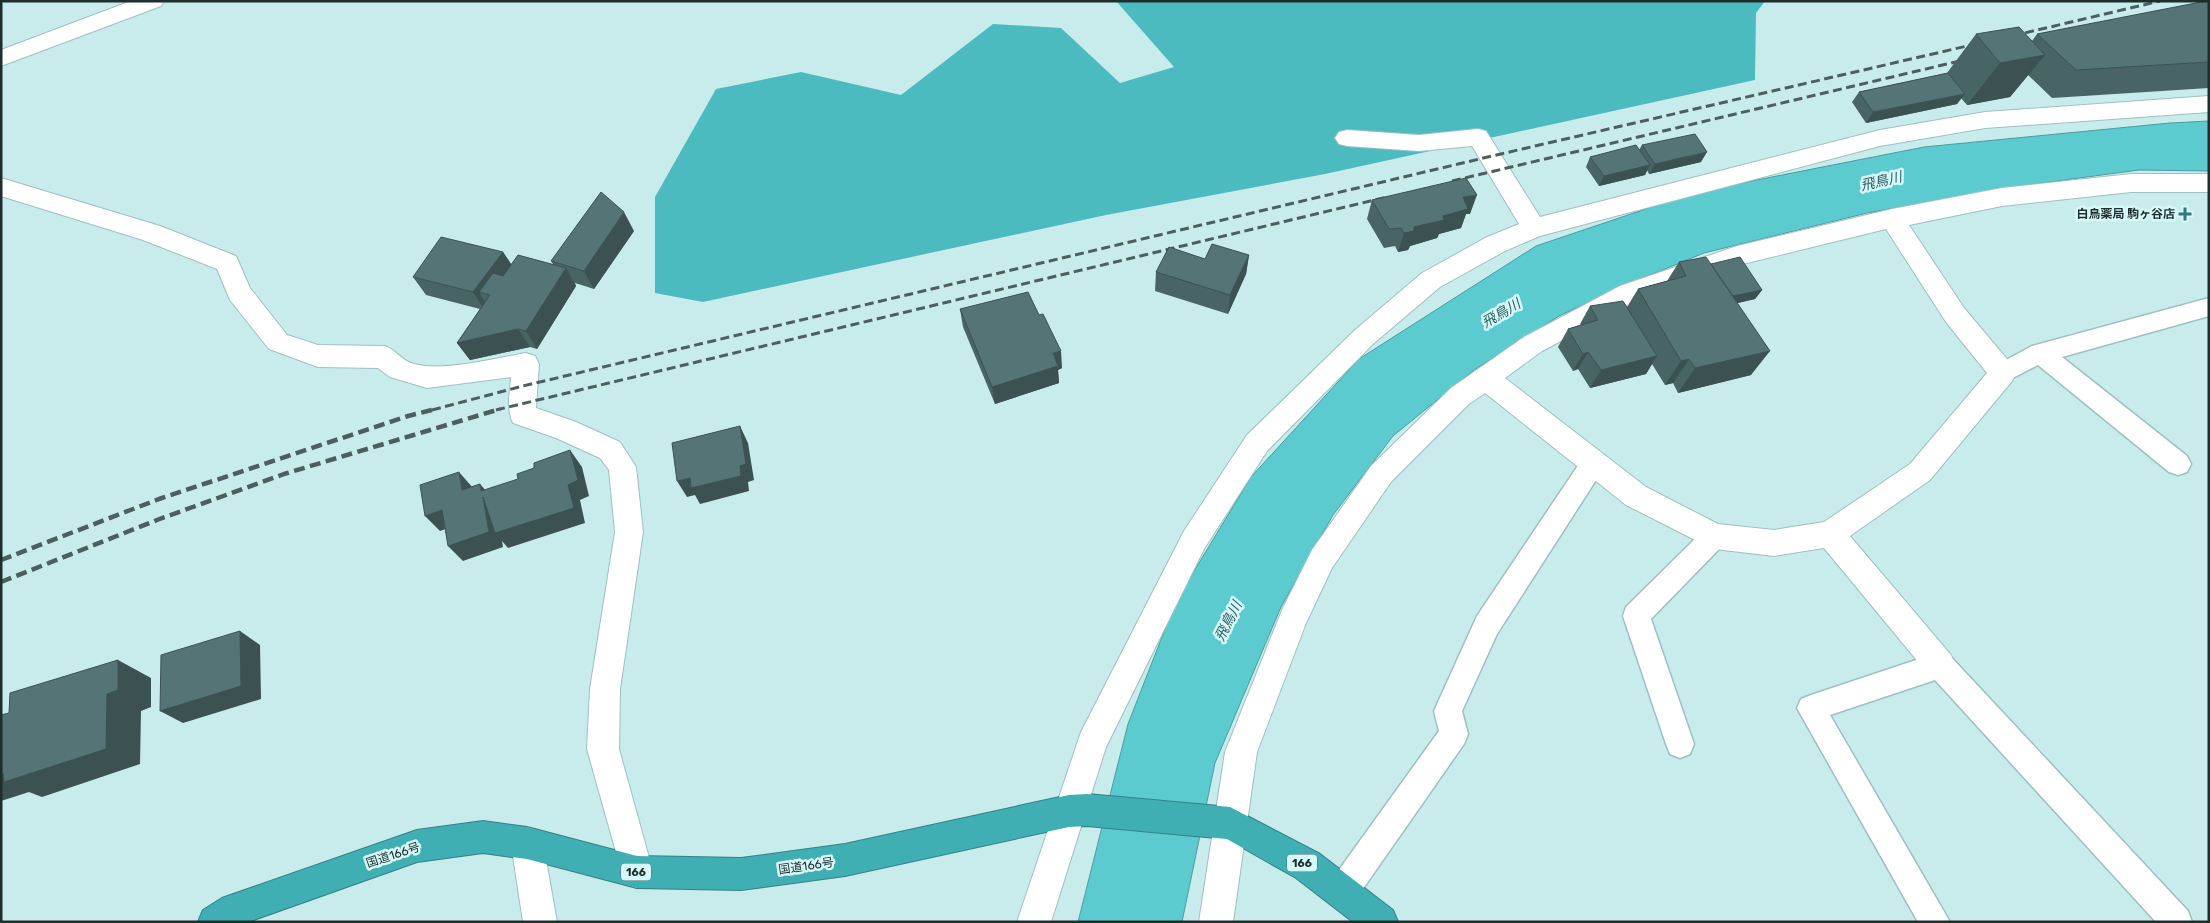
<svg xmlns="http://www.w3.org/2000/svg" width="2210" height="923" font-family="Rubik,'Noto Sans JP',sans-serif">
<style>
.forest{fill:#4bbbc0}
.water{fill:#5ccbd0;stroke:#4a9c9f}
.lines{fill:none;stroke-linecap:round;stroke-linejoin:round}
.lane-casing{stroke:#9fc0c1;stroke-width:3}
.street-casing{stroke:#9fc0c1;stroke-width:2}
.secondary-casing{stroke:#9fc0c1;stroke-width:2}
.highway-casing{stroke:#348285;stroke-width:2}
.lane{fill:#fff;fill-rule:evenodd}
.street{fill:#fff;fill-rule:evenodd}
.secondary{fill:#fff;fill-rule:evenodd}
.highway{fill:#3fafb4;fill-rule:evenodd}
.rail-far1{stroke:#4b5f5f;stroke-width:3;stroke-dasharray:9 4.5;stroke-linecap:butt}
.rail{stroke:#4b5f5f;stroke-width:4.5;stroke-dasharray:11 5.5;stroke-linecap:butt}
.wall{fill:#496465}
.shaded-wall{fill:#3c5152}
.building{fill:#557475;stroke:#3c5152}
.poi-dot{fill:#2f787b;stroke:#d5f8f9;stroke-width:2}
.labels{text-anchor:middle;stroke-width:5;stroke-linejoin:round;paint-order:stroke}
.shield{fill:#d5f8f9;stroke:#566a6a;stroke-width:1}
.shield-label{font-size:11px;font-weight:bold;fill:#1f2d2d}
.poi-label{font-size:12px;font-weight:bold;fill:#1f2d2d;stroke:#d5f8f9;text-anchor:end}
.street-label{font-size:12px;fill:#1f2d2d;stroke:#d5f8f9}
.water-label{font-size:14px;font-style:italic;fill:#2b5b5d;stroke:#d5f8f9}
</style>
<rect width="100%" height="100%" fill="#c8ebec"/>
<!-- forest -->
<path class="forest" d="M1116,1H1765L1756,13L1755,80L1325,174L1106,215L703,302L655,293V197L716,89L801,72L901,95L993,24L1061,28L1120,83L1174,67Z"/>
<!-- water -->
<path class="water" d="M2209,121V171L2139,170L2005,188L1867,213L1704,253L1621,287L1559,316L1474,370L1393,436L1333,515L1281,607L1215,763L1182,922H1078L1128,724L1176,601L1251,477L1359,359L1536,246L1696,192L1924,147L2170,123Z"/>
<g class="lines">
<!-- lane casing -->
<g class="lane-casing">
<g id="lane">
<path d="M2209,298V316L2062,357L2187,456L2191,464L2187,472L2178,475L2169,472L2038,365L2003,383L1995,380L1991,373L1995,366L2032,346Z"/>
<path d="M1594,452L1603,455L1607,463L1497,634L1462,711L1468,734L1464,744L1353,903L1342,907L1331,903L1327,892L1331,881L1439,731L1434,711L1477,616L1585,455Z"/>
<path d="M1715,524L1724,528L1728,536L1724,544L1651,619L1694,744L1690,754L1680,758L1670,754L1666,744L1623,616L1626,607L1706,528Z"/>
<path d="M1940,652L1950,656L2188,911L2192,922H2156L1935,680L1830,715L1950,922H1918L1797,708L1801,699L1811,695Z"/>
</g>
</g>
<!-- street casing -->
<g class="street-casing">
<g id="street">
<path d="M2209,96V112L1985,128L1880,146L1540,236L1505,251L1440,287L1373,344L1267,451L1204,549L1106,747L1051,922H1017L1081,732L1184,531L1247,435L1355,330L1422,273L1487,237L1519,224L1472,146L1419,151L1347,146L1339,144L1335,138L1339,132L1347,130L1419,135L1478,129L1486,131L1540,217L1880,130L1985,112Z"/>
<path d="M2131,174H2209V192H2131L2002,206L1909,225L1964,308L2012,365L2016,373L2012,381L1930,480L1850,536L1951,655L1955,665L1951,675L1940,679L1929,675L1824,548L1774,556L1715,549L1705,545L1626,505L1485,393L1469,404L1391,482L1332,568L1306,623L1257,752L1233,922H1199L1225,752L1282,610L1312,550L1371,466L1451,388L1524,337L1620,286L1737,246L1892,209L2002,188ZM1886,229L1946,322L1987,373L1910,464L1824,522L1774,530L1718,524L1646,487L1505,378L1542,351L1638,300L1739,265Z"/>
<path d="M1,178L160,226L236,256L250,288L287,335L318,345L385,346C396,350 402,361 414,364C442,372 496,358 526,353L535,356L539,364L536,408L576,422L620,442L636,467L643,532L620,689L619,749L653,872L649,884L637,888L625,884L587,749L590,689L615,532L609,470L600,458L556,438L513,423C506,408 510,393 511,377L427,388L390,377L378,368L318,367L269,349L230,300L217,269L143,240L1,196Z"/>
<path d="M527,827L539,831L543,843L557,922H523L511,843L515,831Z"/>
</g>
</g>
<!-- secondary casing -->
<g class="secondary-casing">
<path id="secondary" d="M131,1H164L161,6L1,66V50Z"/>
</g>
<!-- highway casing -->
<g class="highway-casing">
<path id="highway" d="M1087,794L1230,807L1320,854L1393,910L1398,922H1353L1296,878L1227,839L1087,826L1069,827L845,876L741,890L637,888L527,859L483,853L417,862L248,922H198L203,910L222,898L417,830L483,821L527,827L637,856L741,858L845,844L1069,795Z"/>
</g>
<!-- lane -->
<use href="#lane" class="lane"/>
<!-- street -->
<use href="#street" class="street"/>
<!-- secondary -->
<use href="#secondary" class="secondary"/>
<!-- highway -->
<use href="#highway" class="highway"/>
<!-- rail-far1 -->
<g class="rail-far1">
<path d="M2012,36L2160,1"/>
<path d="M1452,181L1968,59"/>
<path d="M432,410L523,386L1492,156L1980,43"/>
<path d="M496,410L1387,197"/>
</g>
<!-- rail -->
<g class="rail">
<path d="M1,560L159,499L408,416L436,409"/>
<path d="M1,582L157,520L284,474L500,409"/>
</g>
</g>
<!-- wall -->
<g class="wall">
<path d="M2209,1V88L2052,98L2028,75L2010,97L1967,105L1961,98L1957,104L1866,123L1852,102L1859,92L1947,73L1976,34L2032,41L2037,34Z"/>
<path d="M1642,145L1701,162L1649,174L1647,170L1645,175L1599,186L1586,167L1590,157L1639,150Z"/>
<path d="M1372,200L1470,214H1466L1461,228L1439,234L1437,238L1410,246L1408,250L1398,252L1395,246L1384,248L1367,219Z"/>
<path d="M634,231L594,289L575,283L576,286L537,349L530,347L470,360L457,343L480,309L426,295L413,277L503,252L511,264H553L551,261Z"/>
<path d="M1249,255L1246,274L1228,314L1155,291L1156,272L1205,259Z"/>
<path d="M1679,262L1711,264L1762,290L1755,299L1737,303L1751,375L1678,393L1673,383L1665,385L1652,364L1646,374L1590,388L1578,369L1573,371L1558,347L1568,329L1581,325L1580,324L1590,306L1627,307L1638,289L1667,281Z"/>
<path d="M960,309L1062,368L1058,370L1059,383L995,404L963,327Z"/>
</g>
<!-- shaded-wall -->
<g class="shaded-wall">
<path d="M2045,55L2010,97L1967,105L2000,63Z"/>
<path d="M1965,94L1957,104L1866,123L1873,112Z"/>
<path d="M1707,152L1701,162L1649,174L1655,164Z"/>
<path d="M1650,165L1645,175L1599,186L1604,176Z"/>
<path d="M1477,195L1470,214H1466L1461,228L1439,234L1437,238L1410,246L1408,250L1398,252L1404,233L1414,227L1443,216L1463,197Z"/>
<path d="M624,212L634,231L594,289L584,271Z"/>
<path d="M503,252L515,270L479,292L488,306L485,311L473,292Z"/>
<path d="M1249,255L1246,274L1228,314L1230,295Z"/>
<path d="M566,268L576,286L537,349L526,331Z"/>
<path d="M1762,290L1755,299L1713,309L1719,299Z"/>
<path d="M518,329L530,347L470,360L457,343Z"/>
<path d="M1061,351L1062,368L1058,370L1059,383L995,404L992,387L1053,353Z"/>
<path d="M1770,351L1751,375L1678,393L1695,368Z"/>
<path d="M1588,352L1578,369L1573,371L1583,354Z"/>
<path d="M1657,356L1646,374L1590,388L1601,370Z"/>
<path d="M1689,359L1673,383L1665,385L1681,361Z"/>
<path d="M740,426L748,443L754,480L748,482L749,491L700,504L695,495L687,497L677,481L740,466Z"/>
<path d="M570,450L582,467L589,496L580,500L585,523L508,548L502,541L503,547L463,561L448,546L483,497L568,485Z"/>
<path d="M459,472L473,488L462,490Z"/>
<path d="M480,484L494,500L481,491Z"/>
<path d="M442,510L456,525L440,531L425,516Z"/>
<path d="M240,631L260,645L261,699L183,723L160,711Z"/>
<path d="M118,660L151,678V707L141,711L140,764L42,797L29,792L1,801V774L107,694Z"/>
</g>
<!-- building -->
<g class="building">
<path d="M2206,1H2209V62L2076,70L2037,34Z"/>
<path d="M2019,27L2045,55L2000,63L1976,34Z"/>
<path d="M1948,73L1965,94L1873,112L1859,92Z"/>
<path d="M1695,134L1707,152L1655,164L1642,145Z"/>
<path d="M1636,145L1650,165L1604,176L1590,157Z"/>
<path d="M1466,178L1477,195L1463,197L1468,209L1443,216L1444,220L1414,227V231L1404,233L1401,228L1389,229L1372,200Z"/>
<path d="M601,192L624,212L584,271L551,261Z"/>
<path d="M441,237L503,252L473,292L413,277Z"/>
<path d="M1212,244L1249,255L1230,295L1156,272L1169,247L1205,259Z"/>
<path d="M518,255L566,268L526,331L518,329L457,343L490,295L479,292L493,273L503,276Z"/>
<path d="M1706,257L1770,351L1695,368L1689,359L1681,361L1638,289L1686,276L1679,262Z"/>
<path d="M1740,257L1762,290L1733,296L1711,264Z"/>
<path d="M1028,292L1039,315L1043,314L1061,351L1053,353L1058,366L992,387L960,309Z"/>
<path d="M1623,301L1657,356L1601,370L1588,352L1583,354L1568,329L1598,320L1590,306Z"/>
<path d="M740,426L746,464L740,466L741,476L691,488L690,478L677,481L672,443Z"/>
<path d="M570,450L578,480L568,485L574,508L495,533L483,497L489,532L448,546L442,510L425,516L420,485L459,472L462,490L480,484L481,491L518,479L517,474L534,468V463Z"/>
<path d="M240,631L241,686L160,711L161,655Z"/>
<path d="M118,660V690L107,694L106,749L4,782L3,773L1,774V715L9,713L10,693Z"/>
</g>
<!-- markers -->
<path class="poi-dot" d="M2182.5 206.5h5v5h5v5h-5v5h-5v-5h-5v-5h5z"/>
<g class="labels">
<!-- shield labels -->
<g class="shield">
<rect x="1287" y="854.5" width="30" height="17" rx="4"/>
<rect x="621" y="863.5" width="30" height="17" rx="4"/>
</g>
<g class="shield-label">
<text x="1302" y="867">166</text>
<text x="636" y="876">166</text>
</g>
<!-- poi labels -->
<g class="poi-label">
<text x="2175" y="218">白鳥薬局 駒ヶ谷店</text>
</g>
<!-- street labels -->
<g class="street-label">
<text transform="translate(393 855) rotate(-18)" y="4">国道166号</text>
<text transform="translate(806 866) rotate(-8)" y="4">国道166号</text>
</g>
<!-- water labels -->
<g class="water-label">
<text transform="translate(1881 181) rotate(-13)" y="5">飛鳥川</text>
<text transform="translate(1501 313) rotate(-31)" y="5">飛鳥川</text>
<text transform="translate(1228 621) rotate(-63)" y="5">飛鳥川</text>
</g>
</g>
<!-- border -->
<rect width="2210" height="923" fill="none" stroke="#1f2d2d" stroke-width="5"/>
</svg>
